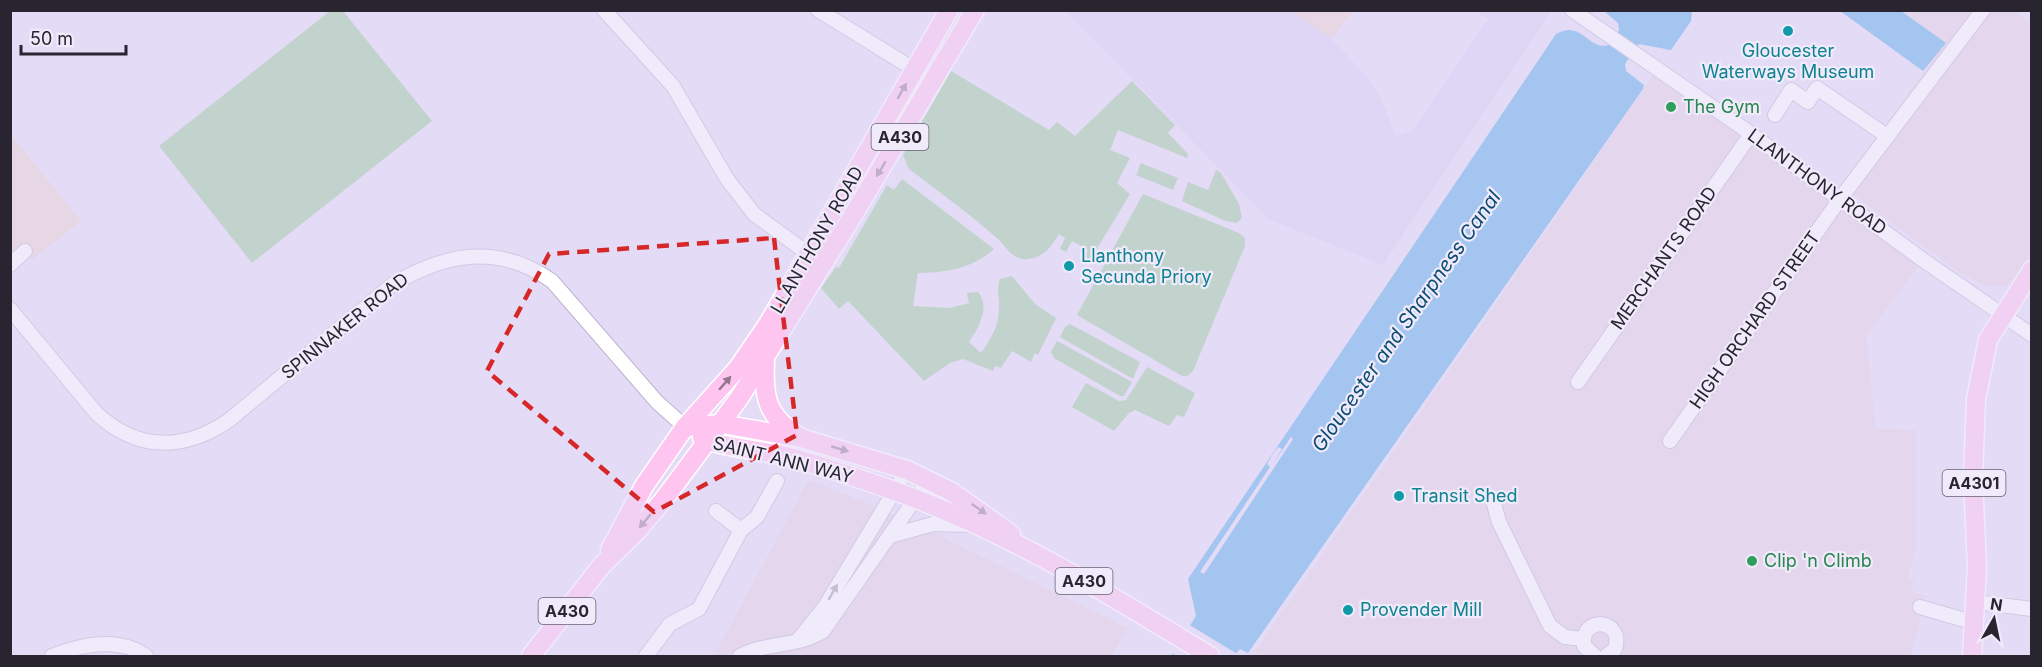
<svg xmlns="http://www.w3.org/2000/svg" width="2042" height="667" font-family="Inter,sans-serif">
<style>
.commercial{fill:#e3d0df}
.industrial{fill:#ead0ca}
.built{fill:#dacef1}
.green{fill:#9aca99}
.water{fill:#55aae4}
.pier{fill:#e4dbf7}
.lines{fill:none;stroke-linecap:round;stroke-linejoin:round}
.minor-casing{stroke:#bdb4cf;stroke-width:16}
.major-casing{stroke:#fff;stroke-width:21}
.minor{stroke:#fff;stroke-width:14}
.major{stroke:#fec5f0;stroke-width:18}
.oneway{fill:#947590}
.oneway2{fill:#9f9da2}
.marked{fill:none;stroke:#d62828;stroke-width:4.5;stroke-dasharray:12 8;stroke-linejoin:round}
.culture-dot{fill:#0f9aa8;stroke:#f0eafb;stroke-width:2}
.leisure-dot{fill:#2e9e5b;stroke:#f0eafb;stroke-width:2}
.labels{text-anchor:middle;stroke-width:4.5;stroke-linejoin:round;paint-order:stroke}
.shield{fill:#f0eafb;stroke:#65606d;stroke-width:1.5}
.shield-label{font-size:16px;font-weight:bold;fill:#292530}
.culture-label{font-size:18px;fill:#0d838f;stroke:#f0eafb;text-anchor:start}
.leisure-label{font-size:18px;fill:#27864d;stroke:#f0eafb;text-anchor:start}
.street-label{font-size:18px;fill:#292530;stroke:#f0eafb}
.water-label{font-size:20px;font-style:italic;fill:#0a4d74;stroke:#f0eafb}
</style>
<rect width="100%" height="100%" fill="#e4dbf7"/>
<!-- commercial -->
<g class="commercial">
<path d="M1902,11H2014L2031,23V256L2011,283L2001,287L1984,285L1961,273L1842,186L1945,43Z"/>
<path d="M1653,76L1923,260L1866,336L1876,429L1916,430V548L1907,579L1914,581L1911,592L1926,596L1910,656H1262L1255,652Z"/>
<path d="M808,481L842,493L940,536L1127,628L1112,656H714Z"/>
</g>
<!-- industrial -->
<g class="industrial">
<path d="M1292,11H1353L1331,39Z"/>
<path d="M10,134L81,221L32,260L20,245L11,253Z"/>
</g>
<!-- built -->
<path class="built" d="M1066,11H1292L1331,39L1368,78L1380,96L1396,136L1413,130L1488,19L1476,11L1551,12L1383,265L1268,219Z"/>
<!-- green -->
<g class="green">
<path d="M330,11H343L432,121L252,263L159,146Z"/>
<path d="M951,71L1049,130L1057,122L1075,136L1132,81L1175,125L1168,133L1188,154L1187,158L1118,130L1110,150L1130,158L1117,183L1130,194L1089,262L1084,259L1088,250L1072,241L1066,252L1060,249L1065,238L1059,234C1051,248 1040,261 1022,259C1011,257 1005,246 998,239C970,214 939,192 909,169L903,155Z"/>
<path d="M1141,163L1178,178L1173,190L1136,175Z"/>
<path d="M1216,170L1221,173L1239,204L1242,218L1237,223L1225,221L1182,201L1188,182L1208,190Z"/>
<path d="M902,179L994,249C974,268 945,273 918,273L913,306L950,308L969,303L967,293L978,292C991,307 978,329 969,342L981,353C991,339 999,326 999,308C1000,297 996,290 1000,279L1012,276L1035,304L1056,318L1038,355L1035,353L1031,362L1012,351L1001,368L995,366L993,371L963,359L950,363L924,381L848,301L839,309L821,288L836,267L839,268L887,185L894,190Z"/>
<path d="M1143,194L1239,233L1245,238V246L1193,371L1187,376H1182L1077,315Z"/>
<path d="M1070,324L1140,362L1133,379L1060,337L1065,327Z"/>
<path d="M1057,341L1132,382L1124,396H1120L1054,358L1051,352Z"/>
<path d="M1147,367L1195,393L1184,417L1177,415L1169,426L1135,410L1129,413L1114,431L1072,407L1086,383L1119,401L1126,400Z"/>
</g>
<!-- water -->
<g class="water">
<path d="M1604,11H1692L1691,21L1671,50L1639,44L1625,64L1626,71L1644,85L1643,89L1248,653L1240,649L1234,656H1171L1196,616L1188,579L1556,34C1582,19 1588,51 1609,45L1619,30L1618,23Z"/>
<path d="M1840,11H1901L1946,43L1923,71Z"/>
</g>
<!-- pier -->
<g class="pier">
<path d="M1291,437L1293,439L1204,574L1200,572L1270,467L1267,464L1274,452L1278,447L1282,449L1273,464Z"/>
<path d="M1188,624L1239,655L1177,656L1170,652Z"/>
</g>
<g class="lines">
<!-- minor casing -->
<g class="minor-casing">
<g id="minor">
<path d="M604,10L673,86L727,179L754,214L814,258"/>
<path d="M818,10L933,81"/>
<path d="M1572,10L1740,126L1923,260L2032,335"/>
<path d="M1775,115L1791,90L1808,102L1817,88L1887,136"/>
<path d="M10,265L25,251"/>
<path d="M10,309L97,414C138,451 183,451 228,421L392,285C445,253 498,243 552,281L657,402L685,427"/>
<path d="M1578,382L1751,134"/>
<path d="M1670,441L1840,199L1983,10"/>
<path d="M1494,504L1499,522L1550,626L1565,637L1583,639"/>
<path d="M716,511L741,530"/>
<path d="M890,536L933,524L971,525"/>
<path d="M1976,602L2032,609"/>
<path d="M1920,607L1975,623"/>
<path d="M799,639L824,608L907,470"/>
<path d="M52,656C82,644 118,636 146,656"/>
<path d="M646,656L670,624L699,609L741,530L757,517L777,481"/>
<path d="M740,656C765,642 799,647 823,631L929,479"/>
<path d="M1595,656L1584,646C1580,614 1625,619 1615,649L1606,656"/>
</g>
</g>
<!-- major casing -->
<g class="major-casing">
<g id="major">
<path d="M765,358C764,395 764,414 798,436"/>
<path d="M685,427L722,424L801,438L907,470L952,492L1011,534"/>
<path d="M702,438C712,445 768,452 786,456C826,467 864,480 903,494C1012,534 1112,596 1210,656"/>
<path d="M610,550L644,486L685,427L738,368L768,324L949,10"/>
<path d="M531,656L602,565L637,531L664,499L740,397L849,222L975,10"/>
<path d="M1972,656L1977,567L1973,478L1976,399L1988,340L2032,270"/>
</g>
</g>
<!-- minor -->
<use href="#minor" class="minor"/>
<!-- major -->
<use href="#major" class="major"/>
</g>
<!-- one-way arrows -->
<defs><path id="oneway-solid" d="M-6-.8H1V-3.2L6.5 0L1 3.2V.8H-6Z" transform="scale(1.5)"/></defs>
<g class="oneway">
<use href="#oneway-solid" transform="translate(902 91) rotate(-60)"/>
<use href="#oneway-solid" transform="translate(881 169) rotate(121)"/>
<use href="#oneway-solid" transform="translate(725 383) rotate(-49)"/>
<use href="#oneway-solid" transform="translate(840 449) rotate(16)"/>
<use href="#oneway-solid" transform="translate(979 509) rotate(35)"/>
<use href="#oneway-solid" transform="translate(645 521) rotate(130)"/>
</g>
<use class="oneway2" href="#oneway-solid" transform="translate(833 592) rotate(-60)"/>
<!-- marked area -->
<path d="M0 0H2042V667H0ZM774,238L797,435L654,512L487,371L549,254Z" fill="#e4dbf7" fill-opacity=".55" fill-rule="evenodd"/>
<path class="marked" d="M774,238L797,435L654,512L487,371L549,254Z"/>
<!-- markers -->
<g class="culture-dot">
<circle cx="1788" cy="31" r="6"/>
<circle cx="1069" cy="266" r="6"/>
<circle cx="1399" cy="496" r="6"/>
<circle cx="1348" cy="610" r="6"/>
</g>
<g class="leisure-dot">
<circle cx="1671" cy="107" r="6"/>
<circle cx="1752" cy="561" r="6"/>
</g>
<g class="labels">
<!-- shield labels -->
<g class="shield">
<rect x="871.5" y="124" width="57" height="26" rx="4.5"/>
<rect x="1942.5" y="470" width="63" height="26" rx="4.5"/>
<rect x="1055.5" y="568" width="57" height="26" rx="4.5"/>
<rect x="538.5" y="598" width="57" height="26" rx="4.5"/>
</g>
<g class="shield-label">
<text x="900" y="143">A430</text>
<text x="1974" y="489">A4301</text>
<text x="1084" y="587">A430</text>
<text x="567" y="617">A430</text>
</g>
<!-- culture labels -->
<g class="culture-label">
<text x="1788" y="57" text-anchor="middle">Gloucester<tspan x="1788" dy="21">Waterways Museum</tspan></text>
<text x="1081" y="262">Llanthony<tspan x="1081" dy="21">Secunda Priory</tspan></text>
<text x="1411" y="502">Transit Shed</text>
<text x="1360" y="616">Provender Mill</text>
</g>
<!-- leisure labels -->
<g class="leisure-label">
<text x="1683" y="113">The Gym</text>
<text x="1764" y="567">Clip 'n Climb</text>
</g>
<!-- street labels -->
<g class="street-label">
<text transform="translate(1817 182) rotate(36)" y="6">LLANTHONY ROAD</text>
<text transform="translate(817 240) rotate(-60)" y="6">LLANTHONY ROAD</text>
<text transform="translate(1664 258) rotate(-55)" y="6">MERCHANTS ROAD</text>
<text transform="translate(1755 320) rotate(-55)" y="6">HIGH ORCHARD STREET</text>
<text transform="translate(345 326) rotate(-39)" y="6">SPINNAKER ROAD</text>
<text transform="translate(783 460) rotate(14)" y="6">SAINT ANN WAY</text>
</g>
<!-- water labels -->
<g class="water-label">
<text transform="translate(1406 321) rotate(-55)" y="7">Gloucester and Sharpness Canal</text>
</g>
</g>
<!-- border -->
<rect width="2042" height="667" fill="none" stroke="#292530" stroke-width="24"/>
<!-- north arrow -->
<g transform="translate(1994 619) rotate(9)" stroke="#f0eafb" stroke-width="4.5" paint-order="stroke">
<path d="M0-4.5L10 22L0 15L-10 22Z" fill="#292530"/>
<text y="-9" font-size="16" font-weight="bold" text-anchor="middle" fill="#292530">N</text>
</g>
<!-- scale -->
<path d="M21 45v9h105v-9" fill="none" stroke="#292530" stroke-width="3"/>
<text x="30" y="45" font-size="18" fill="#292530" stroke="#f0eafb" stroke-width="4.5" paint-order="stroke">50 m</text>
</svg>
